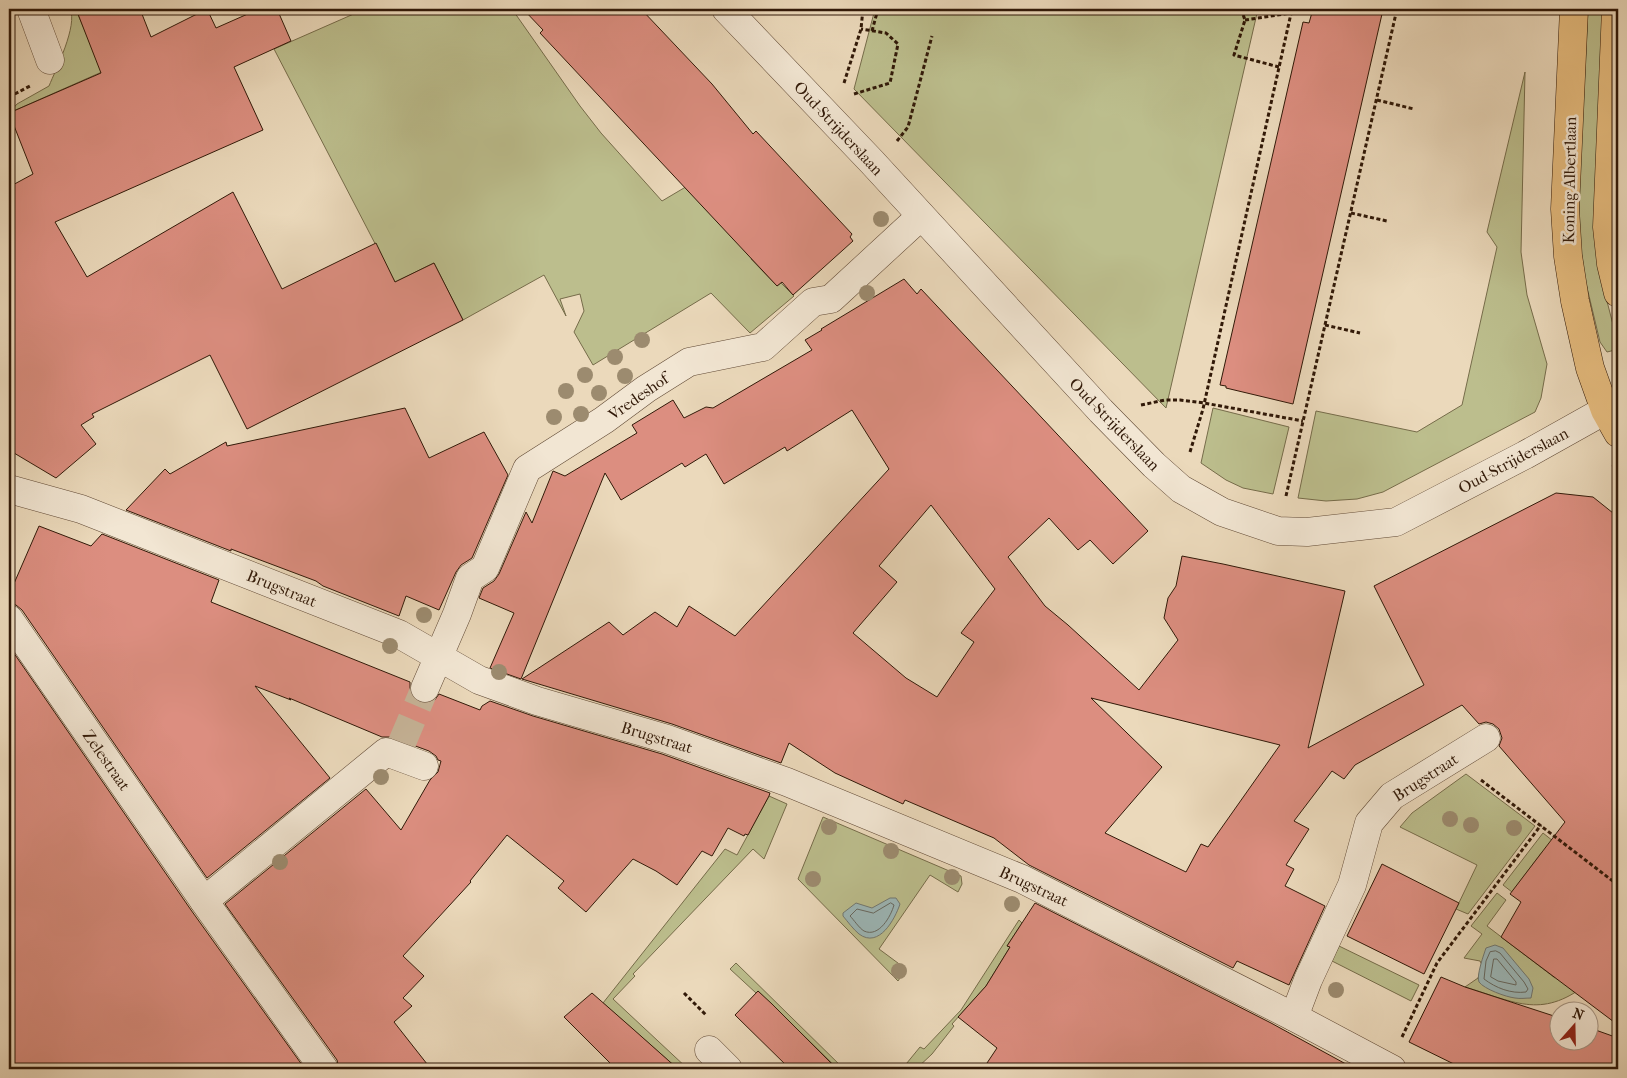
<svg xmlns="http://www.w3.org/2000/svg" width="1627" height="1078" font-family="'IM FELL French Canon',serif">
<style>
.green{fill:#bcbe8d;stroke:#766c4a}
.water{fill:#9cb8b9;stroke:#717872}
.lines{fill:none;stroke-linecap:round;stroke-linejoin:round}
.shore{stroke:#666860;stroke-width:1}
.building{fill:#dc8e80;stroke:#311908;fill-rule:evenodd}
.minor-tunnel{stroke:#c6b397;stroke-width:28;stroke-dasharray:28 14;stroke-linecap:butt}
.minor-casing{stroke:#604935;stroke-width:29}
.major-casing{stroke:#311908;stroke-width:29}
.path{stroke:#311908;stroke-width:3;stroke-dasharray:4 2.5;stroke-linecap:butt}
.minor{stroke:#f2e6d3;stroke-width:28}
.major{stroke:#e6bc7e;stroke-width:28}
.tree{fill:#9c8b6f}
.labels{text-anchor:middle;stroke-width:5;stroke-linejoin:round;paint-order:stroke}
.street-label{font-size:16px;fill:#311908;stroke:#f2e6d3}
</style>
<rect width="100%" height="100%" fill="#ebd9bb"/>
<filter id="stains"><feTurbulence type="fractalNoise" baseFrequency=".004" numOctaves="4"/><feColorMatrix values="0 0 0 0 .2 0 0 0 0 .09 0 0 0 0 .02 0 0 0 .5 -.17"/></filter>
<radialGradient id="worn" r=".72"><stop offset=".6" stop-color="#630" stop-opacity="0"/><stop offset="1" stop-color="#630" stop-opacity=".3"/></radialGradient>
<!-- green -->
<g class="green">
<path d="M70,9H82L77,12L90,43L151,37L156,48L9,113L17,104L49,86C56,69 78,25 70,9Z"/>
<path d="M365,9H512L580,106L601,133L662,201L689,185L754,255L751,259L777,286L781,283L794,296L750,333L711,293L593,365L574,332L584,311L580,294L560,299L566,316L544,275L463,320L434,263L395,282L274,49Z"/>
<path d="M875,9H1258L1166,408L854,89Z"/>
<path d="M1588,9H1606L1601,278L1618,344V348L1615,350L1607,352L1600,342L1585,279L1579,236V189Z"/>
<path d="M1525,72L1521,252L1527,295L1547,364L1541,398L1535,412L1383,492L1357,499L1326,501L1298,498L1316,411L1417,432L1462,405L1497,247L1487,232Z"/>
<path d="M1213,408L1289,427L1273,494L1243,488L1226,480L1201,463Z"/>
<path d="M1466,774L1535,826L1468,914L1456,909L1477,865L1400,827L1412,813Z"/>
<path d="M769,796L787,804L764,859L753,849L633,974L635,976L613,999L688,1069H678L603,1003L725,849L737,855Z"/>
<path d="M823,817L961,876L962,884L958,892L930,875L879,949L906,969L898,981L798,879Z"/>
<path d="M1543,833L1618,893V909L1542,852L1512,892L1503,885Z"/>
<path d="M1497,893L1506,900L1487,926L1555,978L1591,947L1618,912C1618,921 1620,952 1617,958C1613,968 1599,975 1591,981C1543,1020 1518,1003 1465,987L1478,978L1482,965L1480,961L1464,958L1482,934L1471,926Z"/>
<path d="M1019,920L1022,923L1007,946L1010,947L986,986L952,1024L954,1026L932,1054L916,1069H902L920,1047L924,1049L961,1010Z"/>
<path d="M1339,946L1419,985L1411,1001L1332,961Z"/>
<path d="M736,963L844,1069H838L758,991L756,993L730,969Z"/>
</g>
<!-- water -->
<g class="water">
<path d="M890,898H896L900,904C895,919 879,949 859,934C853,929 848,922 843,916V913L856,903L872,908Z"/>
<path d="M1495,945L1503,948L1529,979L1533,988L1531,998C1526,998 1520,999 1515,998C1506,997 1484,989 1479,982C1476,976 1484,954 1486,948Z"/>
</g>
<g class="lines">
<!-- shore -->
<g class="shore">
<path d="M891,903L894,905C891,916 879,938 864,931C859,928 854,920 850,916L857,909L873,913Z"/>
<path d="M1496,951L1500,953L1524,982L1528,989L1526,992C1511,994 1496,988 1484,979L1486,961L1490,952Z"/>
<path d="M1494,959H1497L1516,982V985L1498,981L1491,977Z"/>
</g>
</g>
<!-- building -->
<g class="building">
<path d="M76,9H140L151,37L207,9L216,28L259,9H277L291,41L234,67L263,130L55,222L87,277L233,192L282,289L376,243L395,282L434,263L463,320L247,429L210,355L92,414L94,417L81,425L96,444L56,478L9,450V187L33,174L9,113L101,73Z"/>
<path d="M523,9H641L712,84L753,134L756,131L852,234L850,237L853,241L793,295L782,282L777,286L540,33L543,30Z"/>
<path d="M1313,9H1361L1382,14L1293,404L1226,388V386L1220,385L1303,22L1309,23Z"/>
<path d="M904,279L917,294L921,289L1148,531L1113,564L1090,540L1078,550L1049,518L1008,557L1045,606L1068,625L1139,690L1178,640L1164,618L1168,598L1176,586L1182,556L1223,564L1345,591L1308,748L1424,685L1374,586L1556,493L1593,497L1618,517V1025L1501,937L1521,902L1510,894L1565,822L1499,746L1502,738L1499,729L1493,724L1486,722L1479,724L1462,705L1355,765L1344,779L1332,771L1294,821L1309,829L1286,865L1294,869L1285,886L1325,906L1289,985L1237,961L1233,968L1029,865L994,838L905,800L903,804L835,773L789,743L781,763L672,724L522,679L609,622L623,635L655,612L677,627L689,606L735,636L889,469L852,410L787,451L785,447L724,484L706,454L685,467L682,463L621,500L605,473L521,679L490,668L514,613L479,598L483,588L494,581L499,574L526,512L532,523L553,471L565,476L637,433L632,425L673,400L684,418L706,407L713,408L812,350L805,340L822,330L821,329ZM931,505L995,589L961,633L974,642L937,697L906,678L853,633L897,582L879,566ZM1091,698L1280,745L1208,847L1201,844L1186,872L1105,833L1162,767Z"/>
<path d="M405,408L429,458L484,432L508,475L472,558L461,565L456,572L439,610L406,596L399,616L323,586L316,581L231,549V551L126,510L165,469L170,474L226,442L227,446Z"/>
<path d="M39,526L91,546L102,534L219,580L211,602L410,682V690L412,697L419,702L426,704L434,701L439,694L480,710L482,706L490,701L533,716L662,754L770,793L769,796L748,835L745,834L744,836L728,828L712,856L702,851L677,885L656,871L633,859L586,912L558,888L564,881L507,835L470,881L471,882L403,956L424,976L403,998L412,1006L394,1022L431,1069H339L337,1060L225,904L366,789L401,830L430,780L438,772L441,761L438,760L436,756L429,751L391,737H382L289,698L291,700L255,686L330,778L207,878L22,610L16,605L9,604V595Z"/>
<path d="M9,646L191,910L305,1069H9Z"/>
<path d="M1382,864L1459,903L1424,974L1347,936Z"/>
<path d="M1035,903L1271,1023L1355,1069H983L997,1048L958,1017L986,986L1010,947L1007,946Z"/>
<path d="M1441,977L1465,987L1560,1018V1040H1590V1028L1618,1038V1069H1464L1409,1042Z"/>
<path d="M758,991L772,1004L837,1069H790L735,1015Z"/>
<path d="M592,993L633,1029L678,1069H616L564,1017Z"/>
</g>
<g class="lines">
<!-- minor-tunnel -->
<path class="minor-tunnel" d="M401,745L425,688"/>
<!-- minor casing -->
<g class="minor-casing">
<g id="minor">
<path d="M31,9L50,60"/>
<path d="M726,9L872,162L1101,411L1154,465L1181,489L1222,512L1278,531L1307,532L1396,522L1525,455L1618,403"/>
<path d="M9,489L81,509L399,634L479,680L537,701L667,739L787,782L1022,879L1294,1017L1392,1069"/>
<path d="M9,619L204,901L324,1069"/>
<path d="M425,688L457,614L470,578L485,568L527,469L604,420L646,389L689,362L763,347L813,302L831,299L921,216"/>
<path d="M204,901L386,752L424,766"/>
<path d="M1294,1017L1308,980L1352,885L1369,823L1392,796L1486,738"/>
<path d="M709,1050L728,1069"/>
</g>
</g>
<!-- major casing -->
<g class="major-casing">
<g id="major">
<path d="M1574,9L1565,209L1568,256L1575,301L1590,368L1605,410L1618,433"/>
<path d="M1616,9L1607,227L1611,264L1618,293"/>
</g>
</g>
<!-- path -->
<g class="path">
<path d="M1241,9L1245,20L1234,55L1279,67"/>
<path d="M1245,20L1291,13"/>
<path d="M872,31L878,9"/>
<path d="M844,83L861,29L863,9"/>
<path d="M854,94L890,83L898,44L886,33L861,29"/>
<path d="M9,97L30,86"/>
<path d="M1377,100L1414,109"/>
<path d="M897,141L908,127L932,36"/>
<path d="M1351,213L1387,221"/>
<path d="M1325,325L1360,333"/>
<path d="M1141,405L1165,400H1180L1204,403L1303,421"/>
<path d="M1190,452L1203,409L1292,9"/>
<path d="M1613,465L1618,475"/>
<path d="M1286,496L1397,9"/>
<path d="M1481,780L1618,885"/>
<path d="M684,993L707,1016"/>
<path d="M1402,1037L1437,963L1541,825"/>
</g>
<!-- minor -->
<use href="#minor" class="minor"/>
<!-- major -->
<use href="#major" class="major"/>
</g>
<!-- trees -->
<g class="tree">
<circle cx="881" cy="219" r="8"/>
<circle cx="867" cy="293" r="8"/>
<circle cx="642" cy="340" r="8"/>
<circle cx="615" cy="357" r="8"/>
<circle cx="585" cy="375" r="8"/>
<circle cx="625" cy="376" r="8"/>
<circle cx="566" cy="391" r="8"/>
<circle cx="599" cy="393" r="8"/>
<circle cx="581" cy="414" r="8"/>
<circle cx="554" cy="417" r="8"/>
<circle cx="424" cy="615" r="8"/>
<circle cx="390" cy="646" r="8"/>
<circle cx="499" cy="672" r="8"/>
<circle cx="381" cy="777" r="8"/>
<circle cx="1450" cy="819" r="8"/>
<circle cx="1471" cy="825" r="8"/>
<circle cx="829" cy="827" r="8"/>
<circle cx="1514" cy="828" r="8"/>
<circle cx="891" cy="851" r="8"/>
<circle cx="280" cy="862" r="8"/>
<circle cx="952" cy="877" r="8"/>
<circle cx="813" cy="879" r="8"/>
<circle cx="1012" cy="904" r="8"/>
<circle cx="899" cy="971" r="8"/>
<circle cx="1336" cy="990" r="8"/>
</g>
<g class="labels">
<!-- street labels -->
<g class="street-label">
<text transform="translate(839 128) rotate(47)" y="6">Oud-Strijderslaan</text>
<text transform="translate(1569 180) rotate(-89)" y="6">Koning Albertlaan</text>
<text transform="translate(638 396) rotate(-35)" y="6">Vredeshof</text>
<text transform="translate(1115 424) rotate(46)" y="6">Oud-Strijderslaan</text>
<text transform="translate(1513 460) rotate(-28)" y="6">Oud-Strijderslaan</text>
<text transform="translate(282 588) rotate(22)" y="6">Brugstraat</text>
<text transform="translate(657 737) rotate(17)" y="6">Brugstraat</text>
<text transform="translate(107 760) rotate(55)" y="6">Zelestraat</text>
<text transform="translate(1425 777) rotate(-33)" y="6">Brugstraat</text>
<text transform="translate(1034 886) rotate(25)" y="6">Brugstraat</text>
</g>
</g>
<!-- margin -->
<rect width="1627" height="1078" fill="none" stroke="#ebd9bb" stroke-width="30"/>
<rect x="10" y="10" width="1607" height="1058" fill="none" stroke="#311908" stroke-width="2.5"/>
<rect x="15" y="15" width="1597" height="1048" fill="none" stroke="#311908"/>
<!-- north arrow -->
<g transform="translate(1574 1026) rotate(20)"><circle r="24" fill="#f2e6d3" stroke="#a59482"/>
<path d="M0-4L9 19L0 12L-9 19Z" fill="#8f2418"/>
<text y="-8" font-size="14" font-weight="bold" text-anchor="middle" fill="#311908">N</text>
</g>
<rect width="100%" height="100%" filter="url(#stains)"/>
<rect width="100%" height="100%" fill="url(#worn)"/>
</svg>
